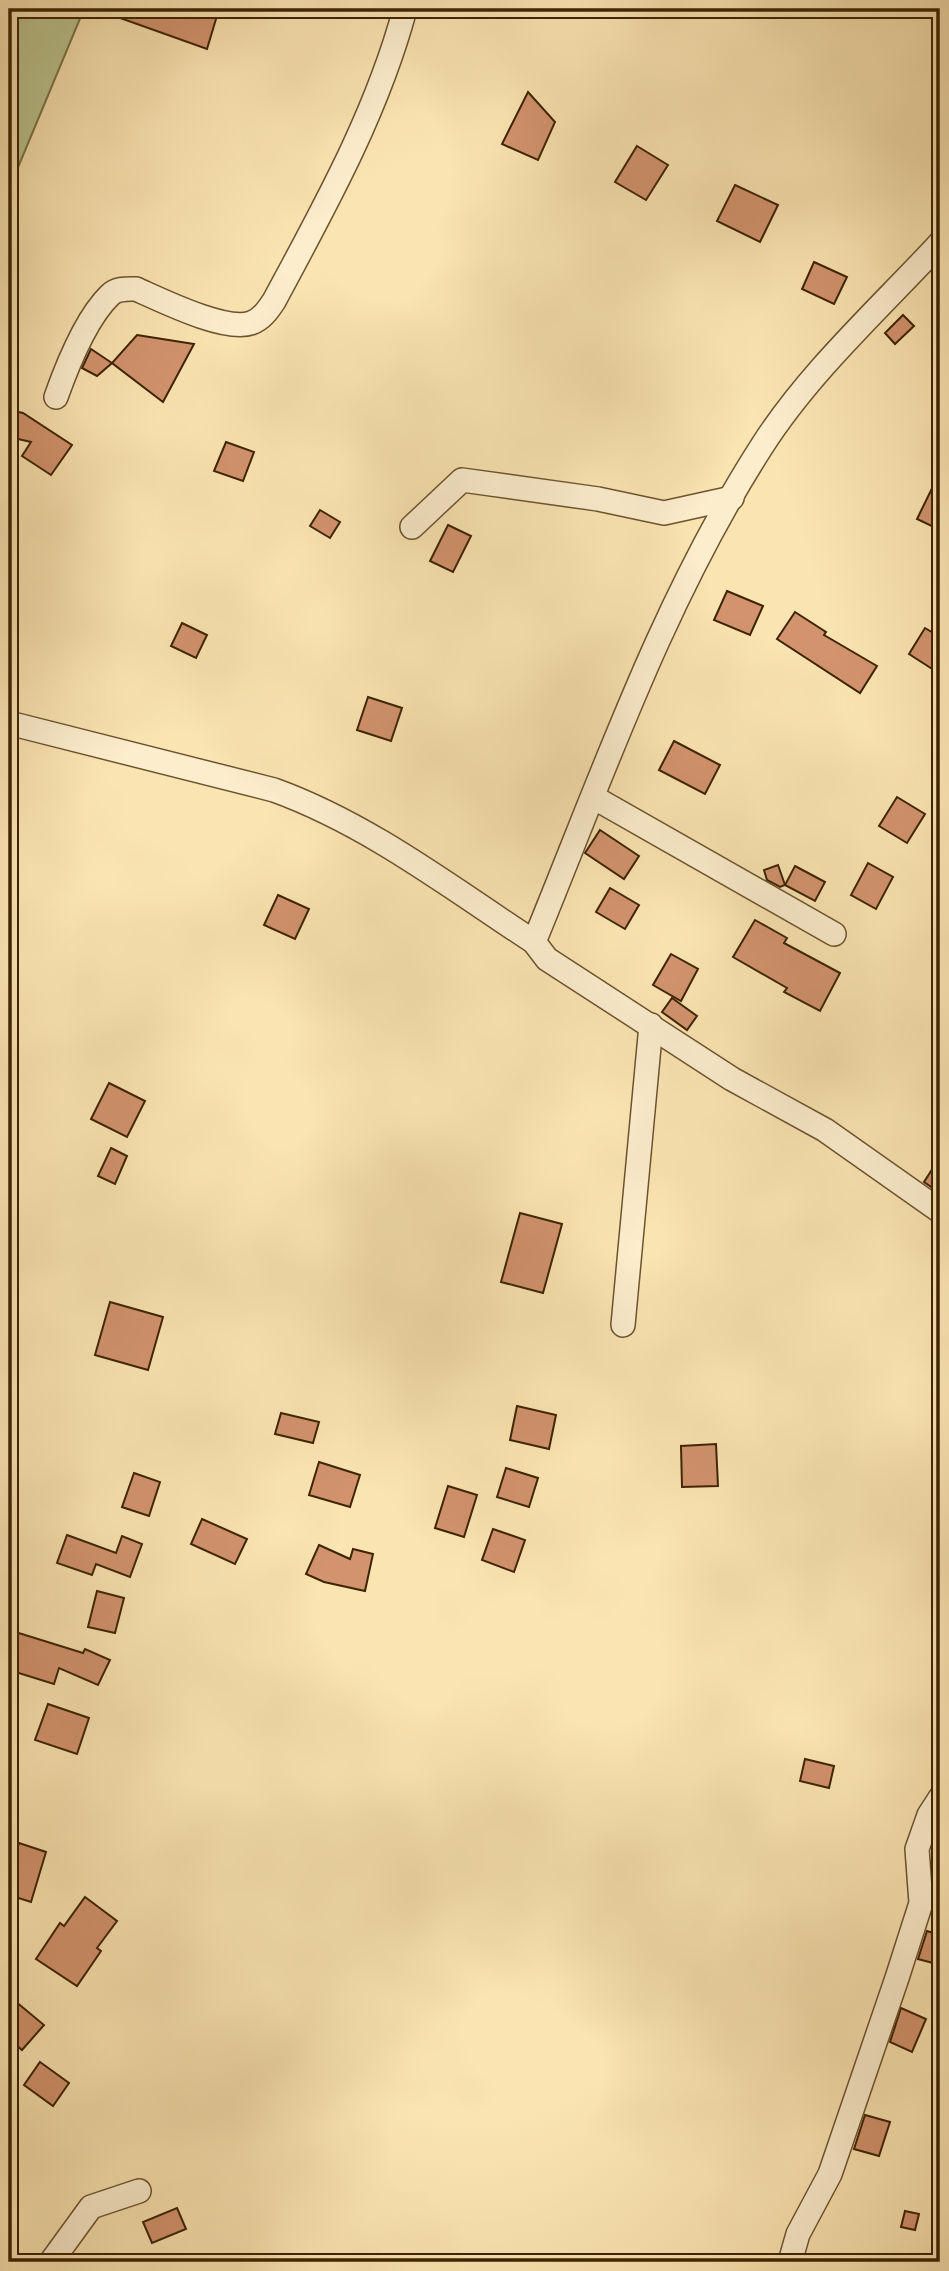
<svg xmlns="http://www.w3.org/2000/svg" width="949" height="2271" font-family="'IM FELL DW Pica',serif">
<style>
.green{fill:#bbc58f;stroke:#7c7449;stroke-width:2}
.building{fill:#d2936e;stroke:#3d2403;stroke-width:2}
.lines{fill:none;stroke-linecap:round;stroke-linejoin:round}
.minor-casing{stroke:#6c542f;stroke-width:26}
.minor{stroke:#fcedcd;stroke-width:23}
</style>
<rect width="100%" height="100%" fill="#fae4b2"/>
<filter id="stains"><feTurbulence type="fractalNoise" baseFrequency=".00286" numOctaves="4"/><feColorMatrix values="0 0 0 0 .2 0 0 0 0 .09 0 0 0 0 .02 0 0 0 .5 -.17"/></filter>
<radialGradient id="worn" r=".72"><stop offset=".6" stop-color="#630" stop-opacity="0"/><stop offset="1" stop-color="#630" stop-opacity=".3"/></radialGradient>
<!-- green -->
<path class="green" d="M9,9H84L9,189Z"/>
<!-- building -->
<g class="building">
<path d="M95,9H219L207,49Z"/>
<path d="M528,92L555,122L538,160L502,144Z"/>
<path d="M637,146L668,165L646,200L615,182Z"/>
<path d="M735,185L778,205L760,242L717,221Z"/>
<path d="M814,262L847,277L834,304L802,289Z"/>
<path d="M903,315L914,326L895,344L885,333Z"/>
<path d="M137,335L194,344L163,402L112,363Z"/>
<path d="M91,349L112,363L97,376L82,368Z"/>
<path d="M9,410L23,413L72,445L51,475L22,456L31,442L9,437Z"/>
<path d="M226,442L254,452L243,481L214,471Z"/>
<path d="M940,472V530L917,519Z"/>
<path d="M320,510L340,522L330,538L310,526Z"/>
<path d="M448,525L471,536L453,572L430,561Z"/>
<path d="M727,591L763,606L750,635L714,620Z"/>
<path d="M795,612L826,632L824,635L877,666L860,693L777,639Z"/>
<path d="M182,623L207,635L196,658L171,646Z"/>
<path d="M925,628L940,637V674L909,654Z"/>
<path d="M368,697L402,708L391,741L357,730Z"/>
<path d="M674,741L720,765L705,794L659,770Z"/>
<path d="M897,797L925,814L907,843L879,826Z"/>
<path d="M600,830L639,856L624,879L585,853Z"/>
<path d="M868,863L893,877L876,909L851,895Z"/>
<path d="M778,865L785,885L780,887L767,880L764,870Z"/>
<path d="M795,866L825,882L815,901L785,885Z"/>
<path d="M610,888L639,905L625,929L596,912Z"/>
<path d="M278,895L309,909L295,939L264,925Z"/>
<path d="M755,920L787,938L784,943L840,973L820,1011L784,992L787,988L733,957Z"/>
<path d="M671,954L698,969L681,1001L653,985Z"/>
<path d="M672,998L697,1016L687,1030L662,1012Z"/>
<path d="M109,1083L145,1101L127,1137L91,1119Z"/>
<path d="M111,1148L127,1156L115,1184L98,1176Z"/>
<path d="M940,1157V1193L924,1182Z"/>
<path d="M520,1213L562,1224L543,1293L501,1282Z"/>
<path d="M110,1302L163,1317L148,1370L95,1355Z"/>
<path d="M517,1406L556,1415L549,1449L510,1440Z"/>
<path d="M281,1413L319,1422L313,1443L275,1434Z"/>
<path d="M716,1444L718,1486L682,1487L681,1446Z"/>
<path d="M319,1462L360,1475L350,1507L309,1495Z"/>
<path d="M506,1468L538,1478L529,1507L497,1497Z"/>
<path d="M134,1473L160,1482L149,1516L122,1507Z"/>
<path d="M448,1486L477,1495L464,1537L435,1528Z"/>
<path d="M202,1519L247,1539L235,1564L191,1544Z"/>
<path d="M493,1529L525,1540L514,1572L482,1560Z"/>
<path d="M67,1535L116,1553L122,1536L142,1544L130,1577L96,1564L92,1575L57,1563Z"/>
<path d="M319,1545L350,1559L353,1549L373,1554L365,1591L324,1582L306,1574Z"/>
<path d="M97,1591L124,1598L115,1633L88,1627Z"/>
<path d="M9,1630L83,1653L85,1649L110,1660L98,1685L59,1668L54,1684L9,1670Z"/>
<path d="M48,1704L89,1718L77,1754L35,1740Z"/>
<path d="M805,1759L834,1766L829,1788L800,1781Z"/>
<path d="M19,1843L46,1852L31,1902L9,1895V1879Z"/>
<path d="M85,1897L117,1921L97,1948L101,1951L77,1986L36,1959L60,1923L64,1926Z"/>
<path d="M927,1931L940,1935V1965L918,1959Z"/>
<path d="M9,1996L44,2025L22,2050L9,2039Z"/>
<path d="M901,2008L926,2019L912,2052L890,2042Z"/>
<path d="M40,2062L69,2083L53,2106L24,2085Z"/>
<path d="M865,2115L890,2122L879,2156L854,2149Z"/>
<path d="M177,2208L186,2229L152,2243L143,2222Z"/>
<path d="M905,2211L919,2214L915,2230L901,2227Z"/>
</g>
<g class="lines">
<!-- minor casing -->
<g class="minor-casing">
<g id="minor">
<path d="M56,397C67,366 86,318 110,295C117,288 127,289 136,289C161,300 225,332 251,323C262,319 268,310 274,301C325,206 377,113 405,9"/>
<path d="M412,527L462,480L598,499L664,513L732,498"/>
<path d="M9,723L274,790C368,824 450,887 534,942L547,959L732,1079L825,1130L940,1211"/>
<path d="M593,797L834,934"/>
<path d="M534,942C603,774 663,600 762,446C810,371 880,308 940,243"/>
<path d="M623,1325L651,1025"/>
<path d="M51,2262L91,2207L139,2191"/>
<path d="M790,2262L798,2234L830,2174L897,1978L921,1903L917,1849L929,1815L940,1798"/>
</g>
</g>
<!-- minor -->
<use href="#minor" class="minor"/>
</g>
<!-- margin -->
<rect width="949" height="2271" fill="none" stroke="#fae4b2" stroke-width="35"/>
<rect x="10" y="10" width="928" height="2250" fill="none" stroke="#3d2403" stroke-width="3.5"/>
<rect x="18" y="18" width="914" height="2236" fill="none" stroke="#3d2403" stroke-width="2"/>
<rect width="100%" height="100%" filter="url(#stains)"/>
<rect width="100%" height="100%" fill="url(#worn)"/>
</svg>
